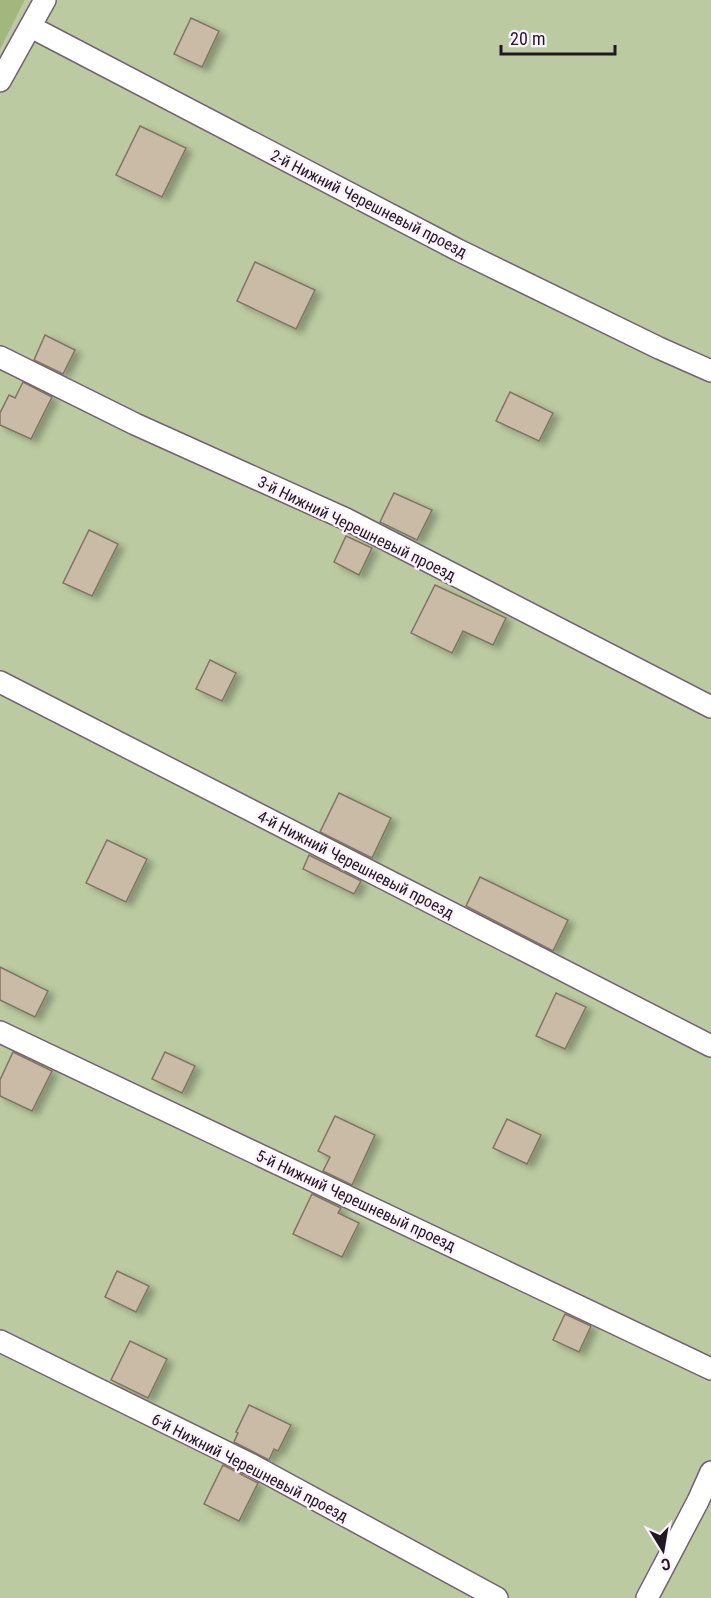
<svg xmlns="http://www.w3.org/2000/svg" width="711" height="1598" font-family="'Roboto Condensed',sans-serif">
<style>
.green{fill:#bbcaa1}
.forest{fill:#a3b67e}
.building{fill:#c9bba6;stroke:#817561;stroke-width:1.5;filter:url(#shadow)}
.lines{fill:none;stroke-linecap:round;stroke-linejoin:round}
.lane-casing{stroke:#736272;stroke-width:24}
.lane{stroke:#fff;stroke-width:21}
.labels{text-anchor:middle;stroke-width:4.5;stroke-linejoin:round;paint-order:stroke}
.street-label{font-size:16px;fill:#201920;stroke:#fdf1fd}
</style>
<defs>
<filter id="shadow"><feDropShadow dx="6" dy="4" stdDeviation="3" flood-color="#0004"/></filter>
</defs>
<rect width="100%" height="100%" fill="#f5e1f4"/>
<!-- green -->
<path class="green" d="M25,0H711V1598H0V50Z"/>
<!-- forest -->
<path class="forest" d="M0,0H25L0,50Z"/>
<!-- building -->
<g class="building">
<path d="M191,18L219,31L202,67L174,54Z"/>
<path d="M140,126L186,148L162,197L116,175Z"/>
<path d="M255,262L315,290L296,329L237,301Z"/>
<path d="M45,335L75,350L63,374L34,360Z"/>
<path d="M23,382L52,397L31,439L0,425V413L9,395L15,398Z"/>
<path d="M510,392L553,413L539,441L496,421Z"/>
<path d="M394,493L432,510L417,540L380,522Z"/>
<path d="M89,530L118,544L92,596L63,583Z"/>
<path d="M346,536L372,548L359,575L334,562Z"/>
<path d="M435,585L506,618L493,645L463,631L452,653L411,633Z"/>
<path d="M210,660L236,673L222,701L196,689Z"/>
<path d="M339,793L391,818L372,858L320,832Z"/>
<path d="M107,840L147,859L126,902L86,883Z"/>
<path d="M309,855L361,881L354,894L303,869Z"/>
<path d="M480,877L568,920L553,951L466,906Z"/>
<path d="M0,967L48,991L35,1017L0,1000Z"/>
<path d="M556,993L586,1007L565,1049L536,1036Z"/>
<path d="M13,1052L52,1071L32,1111L0,1096V1080Z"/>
<path d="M165,1052L195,1066L182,1093L152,1079Z"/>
<path d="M335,1116L375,1135L352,1185L323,1171L330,1157L318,1151Z"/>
<path d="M507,1119L541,1135L527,1164L493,1148Z"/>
<path d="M312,1194L341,1208L338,1213L359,1223L342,1257L293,1234Z"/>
<path d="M117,1271L149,1286L136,1312L105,1297Z"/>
<path d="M565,1314L591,1326L579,1352L553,1340Z"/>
<path d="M130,1341L167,1359L148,1398L111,1380Z"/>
<path d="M249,1405L291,1425L278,1451L274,1449L269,1460L234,1442L238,1433L236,1432Z"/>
<path d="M223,1465L258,1483L239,1521L204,1504Z"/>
</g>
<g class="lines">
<!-- lane casing -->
<g class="lane-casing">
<g id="lane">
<path d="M31,27L458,250L659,348L711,371"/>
<path d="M0,81L45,0"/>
<path d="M0,357L135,424L346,519L711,707"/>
<path d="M0,682L711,1046"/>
<path d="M0,1032L711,1369"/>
<path d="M0,1341L252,1465L497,1598"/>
<path d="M647,1598L698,1501L711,1472"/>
</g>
</g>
<!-- lane -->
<use href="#lane" class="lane"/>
</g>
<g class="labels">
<!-- street labels -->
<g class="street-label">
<text transform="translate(369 203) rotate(27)" y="6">2-й Нижний Черешневый проезд</text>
<text transform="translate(357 528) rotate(26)" y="6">3-й Нижний Черешневый проезд</text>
<text transform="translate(356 864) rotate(27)" y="6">4-й Нижний Черешневый проезд</text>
<text transform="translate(356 1200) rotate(25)" y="6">5-й Нижний Черешневый проезд</text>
<text transform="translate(250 1467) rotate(27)" y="6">6-й Нижний Черешневый проезд</text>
</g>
</g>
<!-- north arrow -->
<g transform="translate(663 1550) rotate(169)" stroke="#fdf1fd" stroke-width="4.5" paint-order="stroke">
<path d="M0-4.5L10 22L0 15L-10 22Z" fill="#201920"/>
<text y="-9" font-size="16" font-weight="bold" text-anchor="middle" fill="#201920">С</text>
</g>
<!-- scale -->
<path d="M501 45v9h114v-9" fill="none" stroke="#201920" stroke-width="3"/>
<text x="510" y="45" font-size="18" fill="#201920" stroke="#fdf1fd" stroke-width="4.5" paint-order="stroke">20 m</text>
</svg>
